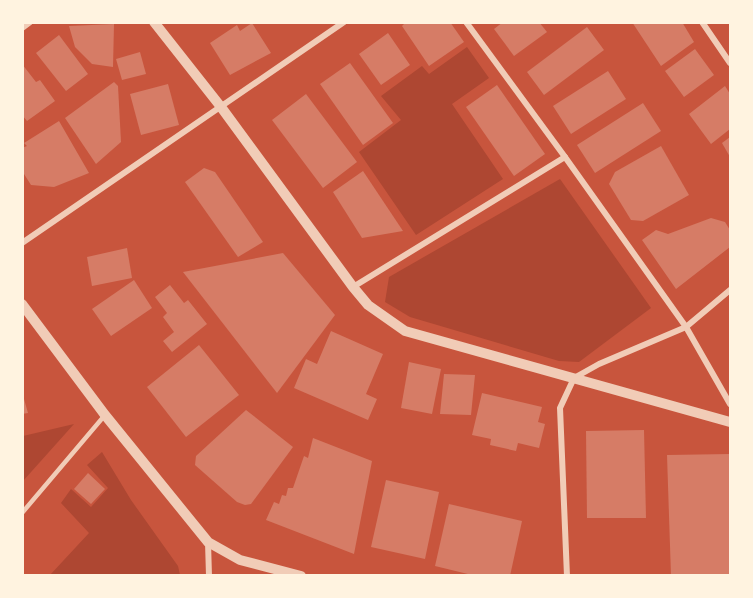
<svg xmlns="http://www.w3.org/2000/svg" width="753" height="598" font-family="Rubik,sans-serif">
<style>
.green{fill:#ae4732}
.building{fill:#d67c66}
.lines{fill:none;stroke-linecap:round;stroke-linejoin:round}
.service{stroke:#f1ccb7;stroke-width:4.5}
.minor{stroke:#f1ccb7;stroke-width:6}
.tertiary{stroke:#f1ccb7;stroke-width:10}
</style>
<rect width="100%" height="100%" fill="#c8553d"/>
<!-- green -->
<g class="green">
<path d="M467,47L489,78L452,104L503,179L416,235L359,152L401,120L381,96L422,66L429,74Z"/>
<path d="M560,179L651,308L579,362L559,361L410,317L385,302L389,277Z"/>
<path d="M74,424L23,481V436Z"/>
<path d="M102,452L131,500L178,566L180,575H50L89,533L61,503L71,489L91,507L108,488L87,465Z"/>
</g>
<!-- building -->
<g class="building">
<path d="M406,22H450L464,42L429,66L402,26Z"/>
<path d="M503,22H539L547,32L514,56L494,29Z"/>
<path d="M632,22H682L694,42L661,66Z"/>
<path d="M252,23L271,53L230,75L210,43L237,25L240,31Z"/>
<path d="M114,24L113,67L92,64L75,47L69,26Z"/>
<path d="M587,27L604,50L544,95L527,72Z"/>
<path d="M388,33L410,65L381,85L359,54Z"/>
<path d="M59,35L88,74L66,91L36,53Z"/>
<path d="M695,49L714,75L684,97L665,71Z"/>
<path d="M140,52L146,74L122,80L116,59Z"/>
<path d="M350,63L393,123L363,145L320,84Z"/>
<path d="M22,64L36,82L40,80L55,101L27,121L22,115Z"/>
<path d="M608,71L626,99L571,134L553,106Z"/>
<path d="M114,82L118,86L121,142L96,164L65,118Z"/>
<path d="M168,84L179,125L141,135L130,94Z"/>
<path d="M497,85L545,154L514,176L466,107Z"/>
<path d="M725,86L730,94V129L711,144L689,114Z"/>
<path d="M306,94L357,162L323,188L272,120Z"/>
<path d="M643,103L661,131L595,173L577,145Z"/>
<path d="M59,121L89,173L54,187L31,185L24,174L22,176V148L27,146L24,143Z"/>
<path d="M730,137V157L722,143Z"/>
<path d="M661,146L689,195L643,221L631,220L609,184L615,172Z"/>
<path d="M204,168L215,172L263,242L238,257L185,182Z"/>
<path d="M363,171L403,231L362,238L333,192Z"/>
<path d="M711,218L725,222L730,230V247L676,289L642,240L656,230L668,234Z"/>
<path d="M127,248L132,278L92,286L87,257Z"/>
<path d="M283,253L335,315L277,393L183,272Z"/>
<path d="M134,280L152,308L111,336L92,309Z"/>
<path d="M170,285L184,303L188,300L207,324L172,352L163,341L174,332L163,317L167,313L155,297Z"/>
<path d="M331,331L383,354L366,394L377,399L368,420L294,388L306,359L317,364Z"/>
<path d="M199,345L239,395L186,437L147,387Z"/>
<path d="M409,362L441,369L432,414L401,408Z"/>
<path d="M444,374L475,375L471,415L440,414Z"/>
<path d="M22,392L28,413L22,414Z"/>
<path d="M482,393L542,407L538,422L545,424L539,448L518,443L516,451L490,445L491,439L472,435Z"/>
<path d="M246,410L293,447L251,504L245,505L237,502L195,465L196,456Z"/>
<path d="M644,430L646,518H587L586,431Z"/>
<path d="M313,438L372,461L354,554L266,520L274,502L279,504L282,495L286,496L288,488H293L304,456L308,458Z"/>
<path d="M730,454V576H671L667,455Z"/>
<path d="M88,473L105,489L91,504L74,489Z"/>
<path d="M386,480L439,492L425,559L371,547Z"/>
<path d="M449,504L522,521L510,576H476L435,566Z"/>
</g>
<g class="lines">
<!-- service -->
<path class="service" d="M22,513L105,415"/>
<!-- minor -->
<g class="minor">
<path d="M466,22L565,157L686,327L730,404"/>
<path d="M702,22L730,63"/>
<path d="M22,28L30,22"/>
<path d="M22,243L344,22"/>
<path d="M353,287L565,157"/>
<path d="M208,542L209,576"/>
<path d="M567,576L560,408L574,378L599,364L686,327L730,290"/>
</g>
<!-- tertiary -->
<g class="tertiary">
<path d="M154,22L221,107L353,287L368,305L405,331L730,422"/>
<path d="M22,304L105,415L208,542L240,560L301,576"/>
</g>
</g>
<!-- border -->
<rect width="753" height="598" fill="none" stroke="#fff3e0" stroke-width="48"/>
</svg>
